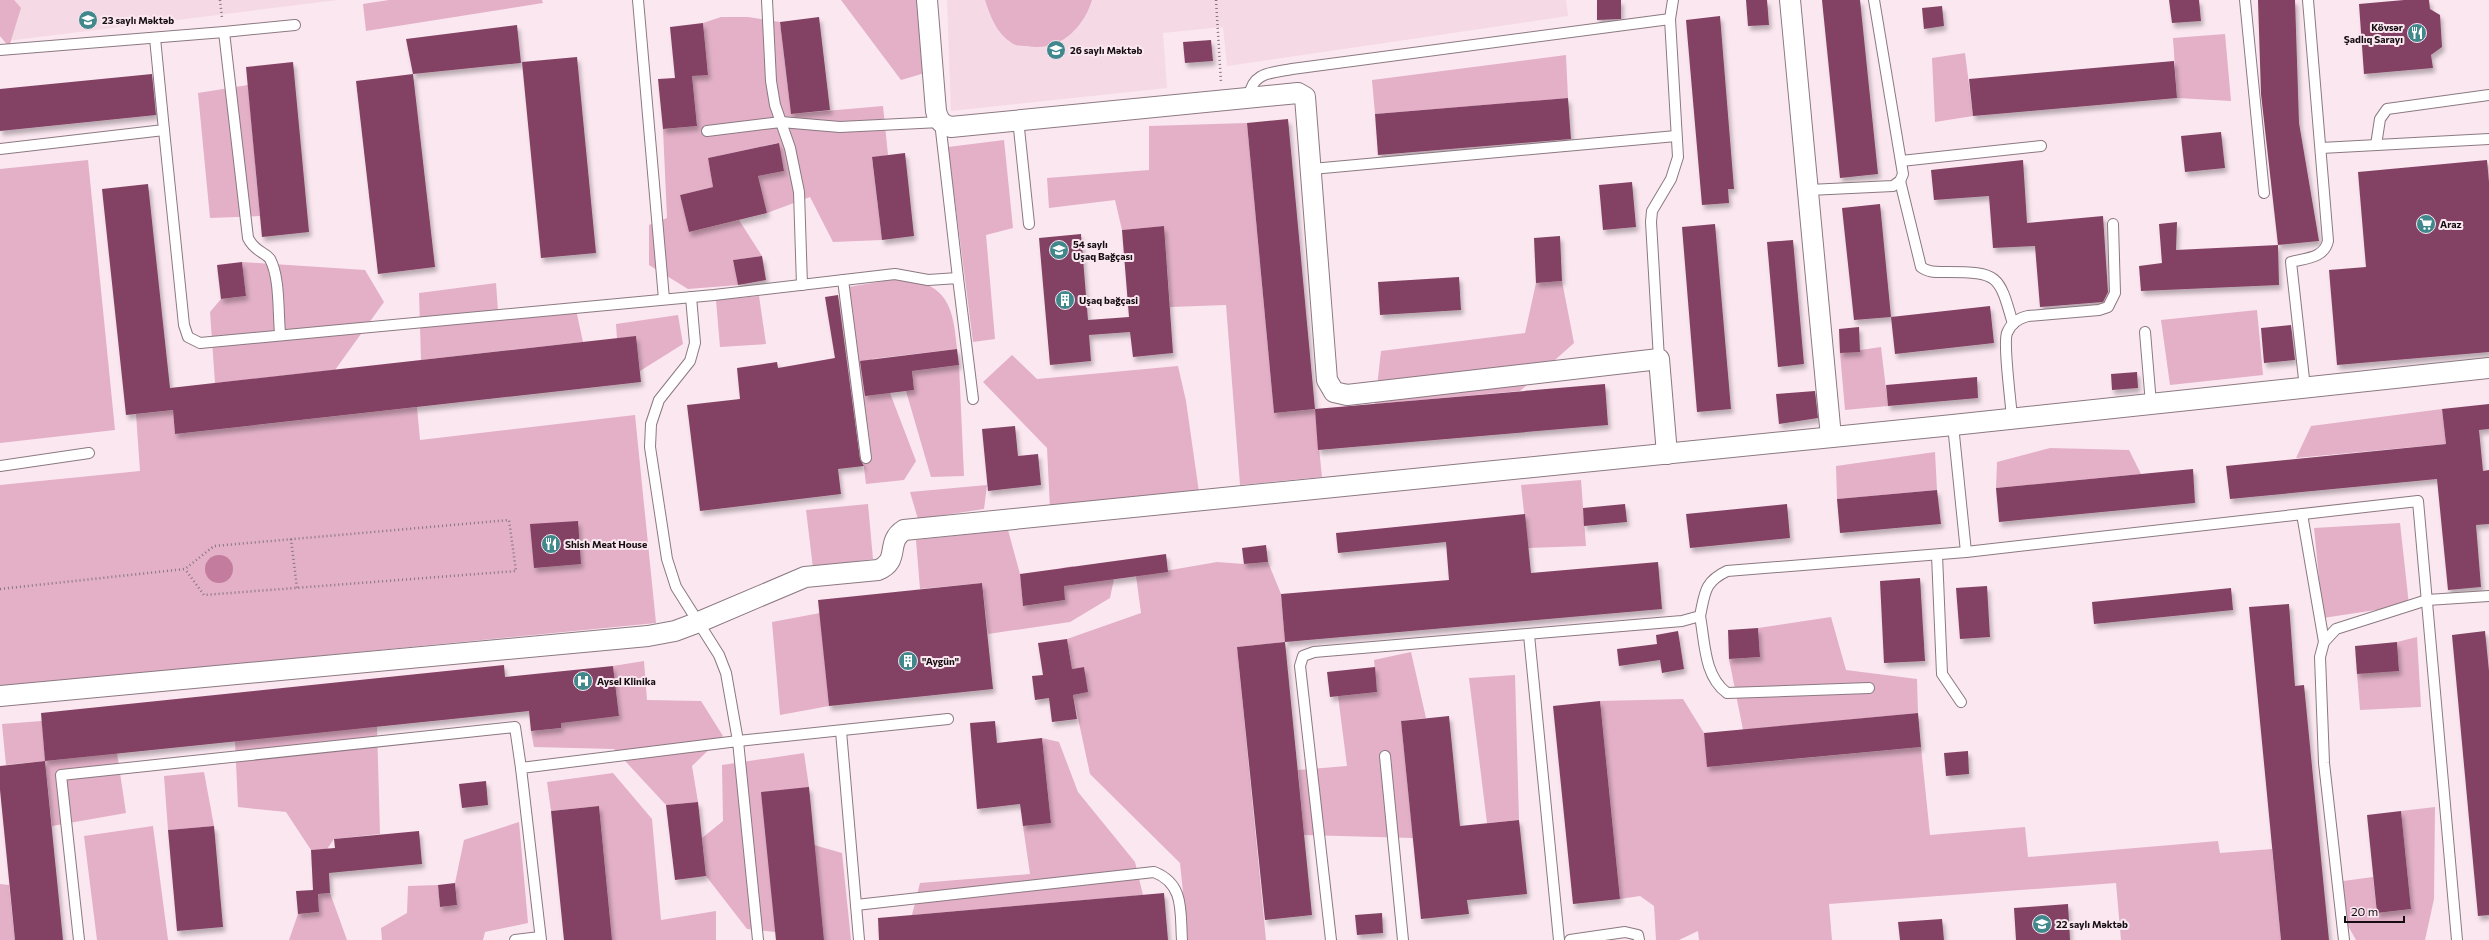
<svg xmlns="http://www.w3.org/2000/svg" width="2489" height="940" font-family="Commissioner,sans-serif">
<style>
.built{fill:#f5d9e5}
.green{fill:#e3b0c7}
.water{fill:#c37c9e}
.building{fill:#834263;filter:url(#shadow)}
.lines{fill:none;stroke-linecap:round;stroke-linejoin:round}
.lane-casing{stroke:#8b7981;stroke-width:12}
.street-casing{stroke:#8b7981;stroke-width:22}
.path{stroke:#83767c;stroke-width:2.5;stroke-dasharray:1 3;stroke-linecap:butt}
.lane{stroke:#fff;stroke-width:10}
.street{stroke:#fff;stroke-width:20}
.labels{text-anchor:middle;stroke-width:4;stroke-linejoin:round;paint-order:stroke}
.poi-label{font-size:10px;font-weight:bold;fill:#150e11;stroke:#fbe7f0;text-anchor:start}
</style>
<defs>
<filter id="shadow"><feDropShadow dx="2.5" dy="4.5" stdDeviation="2" flood-color="#0004"/></filter>
</defs>
<rect width="100%" height="100%" fill="#fbe7f0"/>
<!-- built -->
<g class="built">
<path d="M1,0H338L6,41Z"/>
<path d="M947,0H1566L1568,16L1227,66L1223,27L1163,33L1167,88L951,111Z"/>
</g>
<!-- green -->
<g class="green">
<path d="M0,0H14L21,8L9,47L0,36Z"/>
<path d="M389,0H542L543,3L366,31L363,4Z"/>
<path d="M841,0H919L925,73L901,80Z"/>
<path d="M985,0H1092C1083,29 1059,52 1027,46C1022,46 1015,46 1012,43C997,34 990,16 985,0Z"/>
<path d="M721,17H748L780,22L791,114L883,106L888,155L872,158L882,240L833,242L810,197L767,213L758,176L784,171L778,143L708,158L713,187L680,195L689,232L739,220L762,256L733,260L738,285L688,289L649,265V225L667,218L663,129L697,126L692,76L708,74L703,23Z"/>
<path d="M2225,34L2231,101L2177,98L2173,38Z"/>
<path d="M1965,53L1973,116L1935,122L1932,58Z"/>
<path d="M1566,55L1568,98L1375,114L1372,80Z"/>
<path d="M248,85L260,216L210,218L198,93Z"/>
<path d="M1247,123L1274,413L1315,409L1322,477L1240,485L1226,305L1170,307L1164,226L1122,230L1115,200L1049,208L1047,178L1149,170V126Z"/>
<path d="M1004,140L1013,228L986,235L995,339L973,342L948,147Z"/>
<path d="M88,160L115,430L0,443V169Z"/>
<path d="M242,262L365,270L384,302L335,370L215,383L210,312L221,299L246,296Z"/>
<path d="M903,278C949,285 953,308 957,349L872,359L890,393L916,461L904,480L866,484L842,288Z"/>
<path d="M1562,281L1574,343L1520,391L1375,404L1381,351L1525,333L1536,283Z"/>
<path d="M496,283L498,311L575,305L583,342L421,360L419,293Z"/>
<path d="M759,296L766,344L720,347L716,300Z"/>
<path d="M2257,310L2263,375L2170,385L2161,320Z"/>
<path d="M678,315L683,344L640,371L636,337L617,339L616,324Z"/>
<path d="M1881,347L1888,406L1845,410L1840,353Z"/>
<path d="M1012,355L1037,379L1178,366L1186,401L1199,492L1050,509L1047,448L983,382Z"/>
<path d="M959,365L964,476L931,477L906,391L914,390L912,371Z"/>
<path d="M417,407L420,440L635,415L656,623L0,687V485L140,471L136,414L173,410L175,434Z"/>
<path d="M2442,409L2446,444L2296,458L2311,426Z"/>
<path d="M2050,448L2129,450L2141,474L1996,488L1997,462Z"/>
<path d="M1935,452L1937,490L1837,499L1836,466Z"/>
<path d="M1581,480L1586,546L1528,548L1521,485Z"/>
<path d="M987,485L984,509L918,519L910,492Z"/>
<path d="M868,504L873,559L813,568L806,510Z"/>
<path d="M2400,523L2409,605L2323,618L2314,528Z"/>
<path d="M1008,530L1020,574L1023,606L1065,600L1062,568L1073,566L1075,584L1114,579L1110,598L1070,622L988,634L982,583L920,589L916,540Z"/>
<path d="M1217,562L1244,564L1268,562L1281,594L1285,642L1237,647L1266,940H1188L1180,863L1090,774L1073,695L1087,692L1084,667L1072,669L1067,639L1141,613L1136,576Z"/>
<path d="M820,613L829,706L780,715L772,622Z"/>
<path d="M1831,617L1846,670L1917,679L1918,713L1743,730L1729,659L1760,657L1758,628Z"/>
<path d="M2417,637L2421,707L2360,710L2357,674L2399,670L2397,642Z"/>
<path d="M1411,652L1426,718L1401,721L1413,838L1304,835L1298,770L1347,766L1338,696L1377,692L1374,660Z"/>
<path d="M644,661L647,700L701,701L723,736L692,766L698,802L666,805L614,749L534,747L531,731L561,728L559,701L571,721L619,716L613,666Z"/>
<path d="M1515,675L1519,820L1487,823L1469,678Z"/>
<path d="M1683,699L1704,733L1708,767L1921,747L1930,835L2025,827L2028,857L2218,841L2220,853L2272,849L2281,940H2121L2116,883L1829,904L1832,940H1699L1698,931L1679,940H1656L1654,906L1640,896L1620,899L1600,701Z"/>
<path d="M42,721L45,761L117,753L126,813L52,826L45,761L6,765L2,724Z"/>
<path d="M377,726L380,834L334,839L327,849L311,850L286,812L238,807L235,741Z"/>
<path d="M1042,738L1059,742L1078,792L1135,862L1143,895L912,915L920,883L1030,874L1023,826L1051,822Z"/>
<path d="M804,753L809,787L775,932L747,929L706,876L702,838L723,821L722,765Z"/>
<path d="M204,772L214,826L168,830L164,776Z"/>
<path d="M613,773L652,819L661,920L716,911V940H612L599,806L551,811L547,782Z"/>
<path d="M2435,807L2434,899L2425,940H2356L2347,924L2343,881L2373,877L2377,913L2411,909L2401,811Z"/>
<path d="M519,822L528,923L485,932L483,940H382L381,928L407,913L408,886L438,885L440,907L457,905L455,883L464,840Z"/>
<path d="M153,826L168,940H97L84,836Z"/>
<path d="M814,845L842,853L851,940H824Z"/>
<path d="M0,884L9,885L15,940H0Z"/>
<path d="M330,893L347,940H289L298,914L319,912L318,894Z"/>
</g>
<!-- water -->
<circle class="water" cx="219" cy="569" r="14"/>
<!-- building -->
<g class="building">
<path d="M1597,0H1621V19L1597,20Z"/>
<path d="M1746,0H1767L1769,25L1748,26Z"/>
<path d="M1822,0H1860L1878,174L1840,178Z"/>
<path d="M2169,0H2199L2201,21L2172,23Z"/>
<path d="M2258,0H2295L2299,123L2319,241L2278,245L2261,94Z"/>
<path d="M2404,0H2429L2430,9L2440,15L2442,47L2431,55L2433,68L2364,74L2359,4Z"/>
<path d="M1942,6L1944,26L1924,29L1922,8Z"/>
<path d="M1720,16L1734,189H1728L1729,203L1702,205L1686,20Z"/>
<path d="M819,17L830,110L791,114L780,22Z"/>
<path d="M703,23L708,75L692,76L697,126L663,129L658,79L675,78L670,27Z"/>
<path d="M517,25L521,63L413,74L406,39Z"/>
<path d="M1211,40L1213,61L1185,63L1183,42Z"/>
<path d="M577,57L596,253L541,258L522,62Z"/>
<path d="M2174,61L2177,98L1973,116L1969,79Z"/>
<path d="M293,62L309,232L262,237L246,67Z"/>
<path d="M152,74L156,115L0,131V89Z"/>
<path d="M413,74L435,267L378,274L356,81Z"/>
<path d="M1568,98L1571,139L1378,155L1375,114Z"/>
<path d="M1288,119L1315,409L1274,413L1247,123Z"/>
<path d="M2221,132L2225,168L2185,172L2181,136Z"/>
<path d="M779,143L784,171L758,176L767,213L689,232L680,195L713,187L708,158Z"/>
<path d="M905,153L914,236L882,240L872,157Z"/>
<path d="M2023,160L2027,223L2103,216L2108,292L2103,302L2040,307L2035,246L1993,248L1989,196L1934,200L1931,170Z"/>
<path d="M2487,160L2489,182V352L2337,365L2329,270L2366,267L2358,172Z"/>
<path d="M1632,182L1636,227L1603,230L1599,185Z"/>
<path d="M148,184L170,388L636,336L641,382L175,434L173,410L126,415L102,189Z"/>
<path d="M1880,204L1891,317L1854,320L1842,208Z"/>
<path d="M2177,222L2176,250L2278,245L2279,285L2141,291L2139,266L2162,263L2159,224Z"/>
<path d="M1715,224L1731,409L1697,412L1682,227Z"/>
<path d="M1164,226L1173,353L1133,357L1130,332L1089,335L1091,361L1050,365L1039,238L1081,234L1088,320L1129,317L1122,230Z"/>
<path d="M1560,236L1562,281L1536,283L1534,238Z"/>
<path d="M1793,240L1804,364L1778,367L1767,242Z"/>
<path d="M762,256L766,280L738,285L733,260Z"/>
<path d="M242,262L246,296L221,299L217,265Z"/>
<path d="M1459,277L1461,310L1380,315L1378,282Z"/>
<path d="M838,295L860,459L864,466L838,469L841,494L700,511L687,405L740,399L737,368L777,362L778,368L835,358L825,297Z"/>
<path d="M1990,306L1994,343L1895,354L1891,317Z"/>
<path d="M2291,325L2295,360L2264,363L2261,328Z"/>
<path d="M1859,327L1860,352L1840,353L1839,329Z"/>
<path d="M957,349L959,365L912,371L914,390L865,396L860,361Z"/>
<path d="M2137,372L2138,388L2112,390L2111,374Z"/>
<path d="M1977,377L1978,398L1888,406L1886,385Z"/>
<path d="M1605,384L1608,425L1318,450L1315,409Z"/>
<path d="M1815,391L1818,418L1779,424L1776,394Z"/>
<path d="M2489,404V429L2479,430L2483,471L2489,470V524L2476,525L2481,587L2448,590L2437,479L2230,499L2226,466L2446,444L2442,409Z"/>
<path d="M1015,426L1018,456L1038,454L1041,485L988,491L982,429Z"/>
<path d="M2193,469L2195,503L1999,522L1996,488Z"/>
<path d="M1937,490L1941,524L1840,533L1837,499Z"/>
<path d="M1625,504L1627,522L1584,526L1583,508Z"/>
<path d="M1787,504L1790,538L1690,548L1686,514Z"/>
<path d="M1525,514L1531,573L1658,562L1662,609L1285,642L1281,594L1449,580L1446,542L1338,553L1336,533Z"/>
<path d="M578,521L581,564L534,568L530,524Z"/>
<path d="M1266,545L1268,562L1244,564L1242,548Z"/>
<path d="M1166,554L1168,572L1064,586L1065,600L1023,606L1020,574Z"/>
<path d="M1920,578L1925,661L1884,663L1880,581Z"/>
<path d="M982,583L993,689L829,706L818,600Z"/>
<path d="M1987,586L1990,637L1960,639L1956,588Z"/>
<path d="M2231,588L2233,610L2094,624L2092,602Z"/>
<path d="M2289,604L2295,686L2304,685L2329,940H2281L2249,607Z"/>
<path d="M1758,628L1760,657L1729,659L1728,630Z"/>
<path d="M1678,631L1684,669L1662,673L1660,660L1619,666L1617,649L1657,644L1656,635Z"/>
<path d="M2485,631L2489,671V915L2478,916L2452,635Z"/>
<path d="M1067,639L1072,669L1084,667L1088,692L1073,695L1077,719L1052,722L1049,698L1035,700L1032,676L1043,675L1038,643Z"/>
<path d="M1285,642L1312,915L1265,920L1237,647Z"/>
<path d="M2397,642L2399,671L2357,674L2355,646Z"/>
<path d="M504,665L505,677L613,666L619,716L561,723V728L531,731L529,711L45,761L41,713Z"/>
<path d="M1375,667L1377,692L1330,697L1327,672Z"/>
<path d="M1600,701L1620,899L1573,904L1553,706Z"/>
<path d="M1918,713L1921,747L1707,767L1704,733Z"/>
<path d="M1449,716L1460,826L1519,820L1527,894L1467,900L1469,914L1421,919L1401,721Z"/>
<path d="M995,721L997,743L1042,738L1051,823L1023,826L1020,804L977,809L970,723Z"/>
<path d="M1968,751L1969,774L1946,776L1944,753Z"/>
<path d="M45,761L63,940H15L0,790V766Z"/>
<path d="M486,781L488,805L462,808L459,784Z"/>
<path d="M809,787L824,940H776L761,792Z"/>
<path d="M698,802L706,876L675,880L666,805Z"/>
<path d="M599,806L612,940H564L551,811Z"/>
<path d="M2401,811L2411,909L2377,913L2367,815Z"/>
<path d="M214,826L223,927L177,931L168,830Z"/>
<path d="M419,831L422,864L329,873L330,893L318,894L319,912L298,914L296,891L313,890L311,850L335,848L334,839Z"/>
<path d="M455,883L457,905L440,907L438,885Z"/>
<path d="M1164,893L1168,940H879L878,918Z"/>
<path d="M2068,904L2070,940H2016L2014,908Z"/>
<path d="M1382,913L1383,933L1357,935L1355,915Z"/>
<path d="M1942,919L1944,940H1900L1898,922Z"/>
</g>
<g class="lines">
<!-- lane casing -->
<g class="lane-casing">
<g id="lane">
<path d="M638,0L664,299"/>
<path d="M767,0L771,81L775,105L790,148L799,192L802,285"/>
<path d="M2245,0L2264,193"/>
<path d="M224,32L295,25"/>
<path d="M0,50L224,32L248,238C255,252 265,252 270,259C280,277 278,313 280,333"/>
<path d="M1249,97C1252,72 1271,73 1292,69L1670,19"/>
<path d="M1018,119L1029,224"/>
<path d="M164,130L184,325L188,337L200,343L714,295L895,274L928,280L958,278L973,399"/>
<path d="M707,131L781,122L840,127L940,122L958,278"/>
<path d="M2376,145L2380,119L2387,109L2489,95"/>
<path d="M2321,148L2489,139"/>
<path d="M0,149L164,130L155,38"/>
<path d="M1901,161L2041,146"/>
<path d="M1312,169L1676,136"/>
<path d="M1900,181L1921,267C1929,273 1937,272 1947,272C1999,272 1999,275 2013,324"/>
<path d="M1809,190L1893,186L1900,181L1903,174L1874,0"/>
<path d="M843,280L866,458"/>
<path d="M691,297L695,343L690,361L659,400L651,424L650,447L667,559L676,587L719,655L726,673L738,741L948,719"/>
<path d="M2145,332L2151,404"/>
<path d="M1659,359L1651,222L1652,211L1671,179L1678,157L1670,19L1673,0"/>
<path d="M2305,388L2291,262C2307,258 2324,258 2328,241L2308,0"/>
<path d="M2012,418C2011,403 2003,343 2007,333C2011,323 2019,318 2028,316L2099,310L2108,307L2115,293L2113,224"/>
<path d="M0,466L89,453"/>
<path d="M2302,514L2324,642"/>
<path d="M1966,552L2418,501L2457,940"/>
<path d="M1937,555L1942,674L1961,702"/>
<path d="M1700,616C1705,643 1704,676 1727,693L1869,688"/>
<path d="M1529,635L1559,940"/>
<path d="M841,731L859,940"/>
<path d="M1385,756L1403,940"/>
<path d="M856,905L1154,872C1185,884 1180,912 1182,940"/>
<path d="M79,940L61,775L515,727L521,768"/>
<path d="M515,940L540,937"/>
<path d="M541,940L521,768L738,741L758,940"/>
<path d="M1331,940L1300,666L1303,656L1314,652L1682,621L1700,616C1705,593 1704,582 1727,571L1966,552L1953,425"/>
<path d="M1570,940L1625,932L1638,935L1639,940"/>
<path d="M2344,940L2324,763L2320,657L2324,642L2336,629L2427,600L2489,596"/>
</g>
</g>
<!-- street casing -->
<g class="street-casing">
<g id="street">
<path d="M927,0L936,111C938,120 942,125 951,127L1298,93L1305,97L1327,380L1334,392L1347,395L1659,359L1667,454"/>
<path d="M1790,0L1831,437"/>
<path d="M0,696L648,636L675,631L699,622L805,577L878,570C901,561 885,542 904,530L1953,425L2489,368"/>
</g>
</g>
<!-- path -->
<g class="path">
<path d="M220,0L222,18"/>
<path d="M1216,0L1221,82"/>
<path d="M291,539L297,588"/>
<path d="M0,589L185,569L214,546L509,520L516,571L204,595L185,569"/>
</g>
<!-- lane -->
<use href="#lane" class="lane"/>
<!-- street -->
<use href="#street" class="street"/>
</g>
<!-- icons -->
<defs>
<g id="school-disc" transform="scale(1)"><circle r="9.5" fill="#40888c" stroke="#fbe7f0"/><path d="M0-5L7-2L0 1L-7-2ZM-4 1L0 2.5L4 1V4Q0 6-4 4Z" fill="#fff"/></g>
<g id="restaurant-disc" transform="scale(1)"><circle r="9.5" fill="#40888c" stroke="#fbe7f0"/><path d="M-5-6h1v4h1v-4h1v4h1v-4h1v5L-1.5 .5V6h-2V.5L-5-1ZM5-6V6H3V1.5H1.5Q1.5-4 5-6Z" fill="#fff"/></g>
<g id="supermarket-disc" transform="scale(1)"><circle r="9.5" fill="#40888c" stroke="#fbe7f0"/><path d="M-6-5.5h2.5l.6 2H6L4.5 2H-2.5L-4.4-4H-6ZM-1.5 3.2a1.3 1.3 0 1 0 .1 0ZM3 3.2a1.3 1.3 0 1 0 .1 0Z" fill="#fff"/></g>
<g id="building-disc" transform="scale(1)"><circle r="9.5" fill="#40888c" stroke="#fbe7f0"/><path d="M-4-6H4V6H1V3H-1V6H-4ZM-2.5-4.3h1.7v1.8h-1.7ZM.8-4.3h1.7v1.8H.8ZM-2.5-1h1.7V.8h-1.7ZM.8-1h1.7V.8H.8Z" fill="#fff"/></g>
<g id="hospital-disc" transform="scale(1)"><circle r="9.5" fill="#40888c" stroke="#fbe7f0"/><path d="M-5-5h3v3.5h4V-5h3V5h-3V1.5h-4V5h-3Z" fill="#fff"/></g>
</defs>
<g fill-rule="evenodd">
<use href="#school-disc" x="88" y="20"/>
<use href="#restaurant-disc" x="2417" y="33"/>
<use href="#school-disc" x="1056" y="50"/>
<use href="#supermarket-disc" x="2426" y="224"/>
<use href="#school-disc" x="1059" y="250"/>
<use href="#building-disc" x="1065" y="300"/>
<use href="#restaurant-disc" x="551" y="544"/>
<use href="#building-disc" x="908" y="661"/>
<use href="#hospital-disc" x="583" y="681"/>
<use href="#school-disc" x="2042" y="924"/>
</g>
<g class="labels">
<!-- poi labels -->
<g class="poi-label">
<text x="102" y="24">23 saylı Məktəb</text>
<text x="2403" y="31" text-anchor="end">Kövsər<tspan x="2403" dy="12">Şadlıq Sarayı</tspan></text>
<text x="1070" y="54">26 saylı Məktəb</text>
<text x="2440" y="228">Araz</text>
<text x="1073" y="248">54 saylı<tspan x="1073" dy="12">Uşaq Bağçası</tspan></text>
<text x="1079" y="304">Uşaq bağçasi</text>
<text x="565" y="548">Shish Meat House</text>
<text x="922" y="665">"Aygün"</text>
<text x="597" y="685">Aysel Klinika</text>
<text x="2056" y="928">22 saylı Məktəb</text>
</g>
</g>
<!-- scale -->
<path d="M2345 916v6h59v-6" fill="none" stroke="#150e11" stroke-width="2"/>
<text x="2351" y="916" font-size="12" fill="#150e11" stroke="#fbe7f0" stroke-width="3" paint-order="stroke">20 m</text>
</svg>
